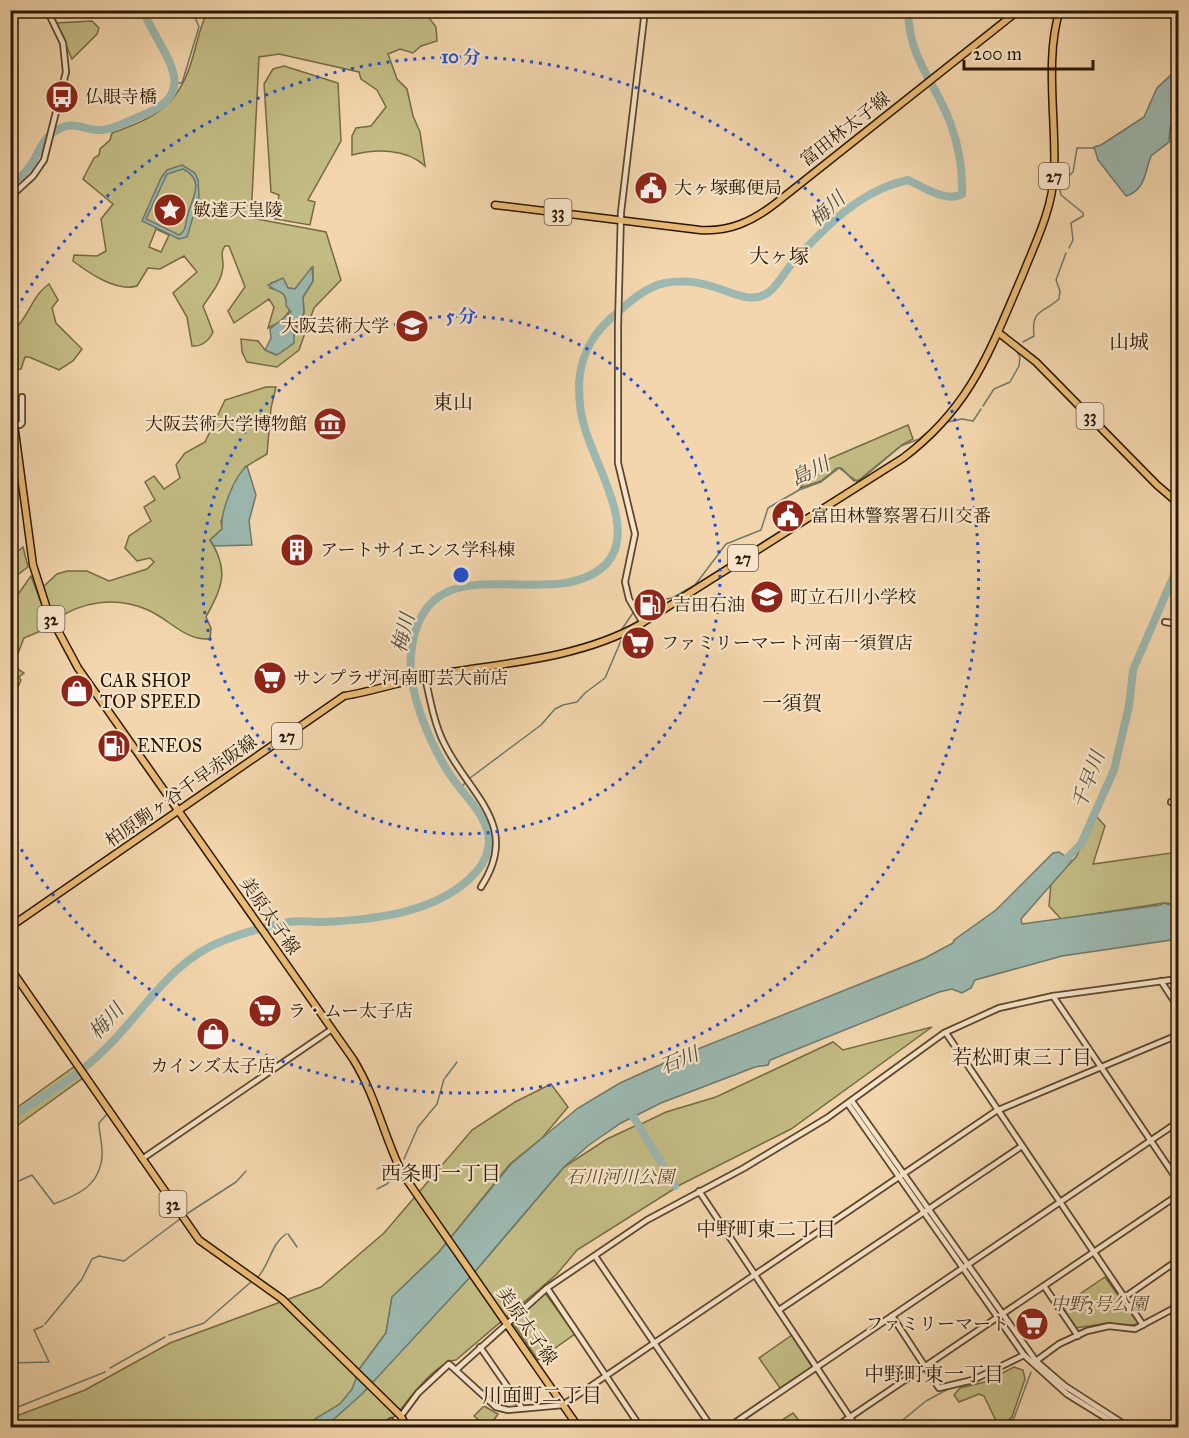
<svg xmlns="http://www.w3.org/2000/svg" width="1189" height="1438" font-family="'IM FELL Great Primer','Noto Serif JP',serif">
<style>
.green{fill:#c3bc84;stroke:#766a42;stroke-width:1.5;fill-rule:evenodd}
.water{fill:#9cb8b0;stroke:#6e786a;stroke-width:1.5;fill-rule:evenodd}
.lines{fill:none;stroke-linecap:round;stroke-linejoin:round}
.stream{stroke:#6e786a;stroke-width:1.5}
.river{stroke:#9cb8b0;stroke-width:8}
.minor-casing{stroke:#5c472c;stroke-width:8}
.major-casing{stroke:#2a1701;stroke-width:9}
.minor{stroke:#f7e4ca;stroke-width:4.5}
.major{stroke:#eabb76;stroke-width:6}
.ring{fill:none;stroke:#1d4ed8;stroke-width:3;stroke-dasharray:3 6}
.labels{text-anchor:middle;stroke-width:4.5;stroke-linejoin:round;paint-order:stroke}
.shield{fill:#f7e4ca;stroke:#68543d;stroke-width:1.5}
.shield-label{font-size:16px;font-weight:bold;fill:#2a1701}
.poi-label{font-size:18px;fill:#2a1701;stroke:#f7e4ca;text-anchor:start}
.street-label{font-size:18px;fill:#2a1701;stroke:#f7e4ca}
.park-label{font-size:18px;font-style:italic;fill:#584928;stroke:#f7e4ca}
.water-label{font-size:20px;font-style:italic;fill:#524f3e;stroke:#f7e4ca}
.neighbourhood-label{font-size:20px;fill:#2a1701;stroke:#f7e4ca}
.centre{fill:#1d4ed8;stroke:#f7e4ca;stroke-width:3}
.ring-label{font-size:18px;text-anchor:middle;font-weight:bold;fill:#1d4ed8;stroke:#f7e4ca;stroke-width:4.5;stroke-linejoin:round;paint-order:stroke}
</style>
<rect width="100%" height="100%" fill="#f3d6ad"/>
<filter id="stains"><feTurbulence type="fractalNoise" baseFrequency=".00333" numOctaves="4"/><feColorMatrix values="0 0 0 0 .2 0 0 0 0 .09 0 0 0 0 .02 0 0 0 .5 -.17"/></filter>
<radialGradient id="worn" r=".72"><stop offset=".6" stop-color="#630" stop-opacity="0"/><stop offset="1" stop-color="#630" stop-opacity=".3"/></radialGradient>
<!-- green -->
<g class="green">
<path d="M423,10L436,27L437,41L421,46L413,53L400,49L388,54L397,79L407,89L413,116L420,132L425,166C406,148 375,149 352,155V136L356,128L371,126L386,107L377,90L361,79L359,72L279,54L259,57L251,218L326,232L341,280L314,308L299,350L277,367L247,362L242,352L241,339L258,341L265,350L276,355L284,350L304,313L303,297L313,281V268L295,289L288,288L283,279L271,283L270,288L283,292L290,310L282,321L268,328L274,307L269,299L234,323L228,311L245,287L229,246H225C220,253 223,256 223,265C223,280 211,294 203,306L213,332C209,341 201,347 192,346L187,317L173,293L197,272L184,256L160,269L148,268L137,286C116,292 89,273 73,261L74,255L97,256L106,251L101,219L113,204L83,179L94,158L99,155L100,149L110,140L112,133C153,118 177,108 191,63C197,45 199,27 208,11ZM156,229L169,235L161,252L149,247Z"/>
<path d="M92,21L99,28L97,34L72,59L56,23Z"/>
<path d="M284,66L338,83L341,141L308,200L315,202L310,225L275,219L279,195L271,192L264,84L273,69Z"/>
<path d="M49,284L58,300L52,308L56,323L82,349L73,361L59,370L29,357H25L21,369L15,370L11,352V332C29,319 31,296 49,284Z"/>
<path d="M266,387H276L271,408L267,454L245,467L221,521L222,529L210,540C230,571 222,587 206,617L211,628L210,639C185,641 169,619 148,610C116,596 81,601 54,621L43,587L57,574L67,571H87L109,581L147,569L154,562L150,558L137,561L125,548L129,536L151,521L144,507L155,500L145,482L154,476L164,489L180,478L176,465L185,453L205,442L225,400Z"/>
<path d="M908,425L913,439L902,445L859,480L854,481L841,468H837L821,481L800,488L814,467L822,462Z"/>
<path d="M23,547L28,567L12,579L11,585V557Z"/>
<path d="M31,576L50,627L24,638L13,666L24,673L19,677L21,680L11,703V639L17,626L11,623V604Z"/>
<path d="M1096,816L1105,826L1093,864L1178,852V904L1164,903L1061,919L1049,906L1051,883L1076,857Z"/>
<path d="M932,1027L791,1129L678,1186L641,1124L666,1112L716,1097L833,1042L843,1050Z"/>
<path d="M75,1066L83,1078L11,1130V1112Z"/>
<path d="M551,1084L568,1107L542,1138L510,1164L439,1252L392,1297L386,1333L360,1368L373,1380L472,1275L564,1167L607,1139L637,1125L674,1189L577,1250L557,1274L456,1360C436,1362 409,1399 397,1414C392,1420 382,1423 377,1427L11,1428V1418L85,1390L170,1343L321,1287L384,1233L472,1130L515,1102Z"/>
<path d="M1105,1277L1139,1324L1124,1326L1108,1323L1076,1328L1062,1306Z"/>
<path d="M545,1293L575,1334L538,1360L513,1323Z"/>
<path d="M792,1335L812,1367L780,1388L759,1358Z"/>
<path d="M1014,1367L1023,1370L1025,1379L1012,1417L1000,1427H992L996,1421L984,1396L979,1394L959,1402L954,1395L960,1388L985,1382Z"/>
<path d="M484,1406L498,1414L492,1423L483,1424L474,1416Z"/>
<path d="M793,1413L804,1427H771Z"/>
</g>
<!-- water -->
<g class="water">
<path d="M1172,74L1178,77V114L1170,128L1169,142L1151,156C1145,172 1145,191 1126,196L1098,160L1094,147L1101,145L1144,117L1157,88Z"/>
<path d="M182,165L195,173L198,180L199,197L187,237L179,239L142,221L161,178L167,170ZM183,169C205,180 193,196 188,214C185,222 187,231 179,235L146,219L167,174Z"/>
<path d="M312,267L313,281L303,297L304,313L294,328V343L277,355L265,350L271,338L270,329L291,312L286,306C288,290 277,293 268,285L283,278L288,288L295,289Z"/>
<path d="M247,466L256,495L249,521L252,545L214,546L210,540L222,529C220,513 234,476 247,466Z"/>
<path d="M1059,852L1072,861L1021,919L1022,924L1160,905L1164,903L1169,905L1174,901L1178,904V939L1062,956L975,980L971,988L962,993L952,989L939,992L770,1060L768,1065L755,1067L661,1103L621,1123L589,1145L564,1167L472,1275L362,1394L325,1427L300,1428L340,1404L352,1389L360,1368L386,1333L392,1297L439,1252L511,1164L578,1108L620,1083L673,1059L925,958L953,943L954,940L996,910L1053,853Z"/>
</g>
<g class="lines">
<!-- stream -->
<g class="stream">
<path d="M176,83H182L199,27L192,10"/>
<path d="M1069,248L1073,240L1071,223L1083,216V213L1061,195L1059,185L1073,172L1077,148H1094"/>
<path d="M1023,342L1034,336C1031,308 1043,314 1059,299L1060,291L1056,280L1066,253"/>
<path d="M983,406L994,389L1010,382L1019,366L1020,357L1016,350"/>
<path d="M947,422L962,419L973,421L981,409"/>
<path d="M622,629L639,604L672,598L695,585L726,544L761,530L768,508L799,490L821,482L839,468L858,482L901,446L919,439L936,425"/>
<path d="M470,778L541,725L555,709L563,705L577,702L585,693L605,678L623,636"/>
<path d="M461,789L466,781"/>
<path d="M445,1078L457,1062"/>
<path d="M404,1159L418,1127L437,1104L444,1079"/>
<path d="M10,1185L32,1175L54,1204C78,1195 99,1186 102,1157C103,1145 99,1134 99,1123L107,1114"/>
<path d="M377,1189L387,1184L396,1173"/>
<path d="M185,1215L236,1182L246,1171"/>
<path d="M288,1234L297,1247"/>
<path d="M258,1277C270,1264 271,1244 286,1234"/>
<path d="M45,1324L82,1279L92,1259L99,1256L124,1261L180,1219"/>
<path d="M1171,1327L1178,1330"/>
<path d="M169,1335L204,1323L251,1282"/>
<path d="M10,1363L49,1362L34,1330L43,1326"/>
<path d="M110,1368L165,1337"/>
<path d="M961,1385L981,1378"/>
<path d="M13,1409L105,1372"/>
<path d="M893,1428L926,1401L950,1388"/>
<path d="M1003,1428L1014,1418L1031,1372"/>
</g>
<!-- river -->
<g class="river">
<path d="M10,185C18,179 25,174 30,166C39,153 42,138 57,130C74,120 83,130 100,130C114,130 131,119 143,115C205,91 159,52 143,10"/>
<path d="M1061,864L1081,844L1114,770L1129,706L1133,670L1178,566"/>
<path d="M628,1108L675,1186"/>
<path d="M10,1117C43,1097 77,1077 104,1050C145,1011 170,960 225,940C245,932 269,926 289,922C300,920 311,922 322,922C373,920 440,913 476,872C485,862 491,848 488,834C484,813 465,796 453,779C432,749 407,692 411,655C422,533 550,618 605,565C640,531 593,463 584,425C580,413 579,397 579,384C580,359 591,336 610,319C626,305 644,287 665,283C681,280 699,282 714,287C732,292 752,305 769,292C780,283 786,269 795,260C827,225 861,190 908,180C924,187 946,203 962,194C963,170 958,144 950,122C934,80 909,60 908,10"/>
</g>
<!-- minor casing -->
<g class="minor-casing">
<g id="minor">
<path d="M10,197L33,176L44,160L66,72L63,43L47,10"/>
<path d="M14,423L20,425L22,423V397"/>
<path d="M1165,622L1178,624"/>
<path d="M643,623L629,599L625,582L635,534L618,463V326L621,212L645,10"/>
<path d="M1176,624L1175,629L1178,631"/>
<path d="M425,677C430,699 434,723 444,743C469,795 522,825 481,887"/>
<path d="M1171,802L1178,803"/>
<path d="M1161,981L1178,1007"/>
<path d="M1053,996L1178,1181"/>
<path d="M946,1033L1143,1325"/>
<path d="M852,1101L1036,1361L1065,1386L1130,1428"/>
<path d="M848,1104L1024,1355L1067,1394L1122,1428"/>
<path d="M142,1159L332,1029"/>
<path d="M699,1191L857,1428"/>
<path d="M595,1256L712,1428"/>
<path d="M1044,1286L1078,1336"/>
<path d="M547,1288L641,1428"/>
<path d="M1125,1297L1178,1260"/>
<path d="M779,1310L1022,1146"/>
<path d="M892,1316L939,1388L973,1380L1024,1355"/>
<path d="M480,1347L522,1408"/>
<path d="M1036,1361L1059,1344L1087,1331L1109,1326L1135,1329L1178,1306"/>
<path d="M457,1369L547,1288L647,1220L744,1168L827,1118L944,1033L999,1008L1053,996L1178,979"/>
<path d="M401,1416L418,1393L449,1364L496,1407L508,1410L563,1405L996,1111L1178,1035"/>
<path d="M381,1428L391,1421"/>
<path d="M727,1428L1178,1122"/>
<path d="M834,1428L1178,1195"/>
</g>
</g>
<!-- major casing -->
<g class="major-casing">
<g id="major">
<path d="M495,205L700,230C730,232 753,221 776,203L1019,10"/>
<path d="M999,333L1036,362L1157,485L1178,503"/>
<path d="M10,394L33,565L48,612L78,668L353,1059C376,1096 383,1134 402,1173L579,1428"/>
<path d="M10,927L344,696C374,691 403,681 434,675C502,663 578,659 639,625L903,458C972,406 990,350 1023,274C1036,241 1052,210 1054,174C1057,125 1044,57 1060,10"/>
<path d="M10,968L199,1240L282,1299L401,1416L407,1428"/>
</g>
</g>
<!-- minor -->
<use href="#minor" class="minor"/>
<!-- major -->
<use href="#major" class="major"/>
</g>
<!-- distance rings -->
<g class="ring">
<circle cx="461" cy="575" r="259"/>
<path d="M12 316A518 518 0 1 1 12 834"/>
</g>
<!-- icons -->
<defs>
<g id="bus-disc" transform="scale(1.725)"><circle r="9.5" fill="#8f2418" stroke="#f7e4ca"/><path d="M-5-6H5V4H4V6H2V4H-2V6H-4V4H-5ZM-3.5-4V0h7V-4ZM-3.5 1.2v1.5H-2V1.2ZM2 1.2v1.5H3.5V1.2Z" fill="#fff"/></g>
<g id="civic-disc" transform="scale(1.725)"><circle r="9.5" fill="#8f2418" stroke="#f7e4ca"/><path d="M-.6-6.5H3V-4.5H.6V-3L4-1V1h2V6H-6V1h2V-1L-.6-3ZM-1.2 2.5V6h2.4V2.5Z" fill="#fff"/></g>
<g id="sight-disc" transform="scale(1.725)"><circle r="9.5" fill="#8f2418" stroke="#f7e4ca"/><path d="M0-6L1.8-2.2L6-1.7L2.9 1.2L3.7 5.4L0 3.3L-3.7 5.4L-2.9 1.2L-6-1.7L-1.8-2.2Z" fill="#fff"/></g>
<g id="university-disc" transform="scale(1.725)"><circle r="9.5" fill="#8f2418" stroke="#f7e4ca"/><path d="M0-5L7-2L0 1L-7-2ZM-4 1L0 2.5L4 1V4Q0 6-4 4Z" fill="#fff"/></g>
<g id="museum-disc" transform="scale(1.725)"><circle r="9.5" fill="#8f2418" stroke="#f7e4ca"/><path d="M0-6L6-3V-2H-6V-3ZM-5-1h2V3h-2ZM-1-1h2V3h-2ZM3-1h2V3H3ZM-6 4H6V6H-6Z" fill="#fff"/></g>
<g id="building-disc" transform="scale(1.725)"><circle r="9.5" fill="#8f2418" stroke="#f7e4ca"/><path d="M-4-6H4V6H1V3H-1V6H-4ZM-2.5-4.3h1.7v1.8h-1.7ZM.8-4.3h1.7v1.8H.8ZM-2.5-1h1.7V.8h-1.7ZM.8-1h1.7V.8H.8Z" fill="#fff"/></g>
<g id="school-disc" transform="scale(1.725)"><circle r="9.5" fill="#8f2418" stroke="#f7e4ca"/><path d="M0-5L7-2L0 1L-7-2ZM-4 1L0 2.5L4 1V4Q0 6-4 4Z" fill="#fff"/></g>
<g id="fuel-disc" transform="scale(1.725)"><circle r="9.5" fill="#8f2418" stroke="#f7e4ca"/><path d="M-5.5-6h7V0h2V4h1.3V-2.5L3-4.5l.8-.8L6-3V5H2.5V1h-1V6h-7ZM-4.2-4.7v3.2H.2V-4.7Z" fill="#fff"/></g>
<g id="supermarket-disc" transform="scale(1.725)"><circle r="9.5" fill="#8f2418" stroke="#f7e4ca"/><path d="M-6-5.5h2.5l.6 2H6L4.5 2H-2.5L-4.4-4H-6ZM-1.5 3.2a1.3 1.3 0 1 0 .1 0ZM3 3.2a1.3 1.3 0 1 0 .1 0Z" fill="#fff"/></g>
<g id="shop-disc" transform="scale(1.725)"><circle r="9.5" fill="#8f2418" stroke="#f7e4ca"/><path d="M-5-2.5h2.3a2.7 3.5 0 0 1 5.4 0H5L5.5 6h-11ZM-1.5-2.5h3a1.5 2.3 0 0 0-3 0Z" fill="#fff"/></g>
</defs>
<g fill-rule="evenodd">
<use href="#bus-disc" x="62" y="97"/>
<use href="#civic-disc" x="651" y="188"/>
<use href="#sight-disc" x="170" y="210"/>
<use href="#university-disc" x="412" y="326"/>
<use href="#museum-disc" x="330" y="424"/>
<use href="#civic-disc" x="788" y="516"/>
<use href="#building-disc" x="297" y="550"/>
<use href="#school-disc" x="767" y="597"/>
<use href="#fuel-disc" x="650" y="605"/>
<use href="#supermarket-disc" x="638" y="643"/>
<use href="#supermarket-disc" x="270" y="678"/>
<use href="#shop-disc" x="77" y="691"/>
<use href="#fuel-disc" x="114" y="746"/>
<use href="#supermarket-disc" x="265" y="1011"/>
<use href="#shop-disc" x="213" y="1034"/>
<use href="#supermarket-disc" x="1032" y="1324"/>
</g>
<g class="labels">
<!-- shield labels -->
<g class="shield">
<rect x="1039" y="163" width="30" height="26" rx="4.5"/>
<rect x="544.5" y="199" width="27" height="26" rx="4.5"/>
<rect x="1076.5" y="403" width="27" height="26" rx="4.5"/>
<rect x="728" y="545" width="30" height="26" rx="4.5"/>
<rect x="37.5" y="606" width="27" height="26" rx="4.5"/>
<rect x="272" y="723" width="30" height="26" rx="4.5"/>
<rect x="159.5" y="1191" width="27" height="26" rx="4.5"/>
</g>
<g class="shield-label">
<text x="1054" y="182">27</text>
<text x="558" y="218">33</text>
<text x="1090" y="422">33</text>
<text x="743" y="564">27</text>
<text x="51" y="625">32</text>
<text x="287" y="742">27</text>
<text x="173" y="1210">32</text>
</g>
<!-- poi labels -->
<g class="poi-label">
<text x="85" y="103">仏眼寺橋</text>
<text x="674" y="194">大ヶ塚郵便局</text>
<text x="193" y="216">敏達天皇陵</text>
<text x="389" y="332" text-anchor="end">大阪芸術大学</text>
<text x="307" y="430" text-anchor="end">大阪芸術大学博物館</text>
<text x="811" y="522">富田林警察署石川交番</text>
<text x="320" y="556">アートサイエンス学科棟</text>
<text x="790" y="603">町立石川小学校</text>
<text x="673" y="611">吉田石油</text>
<text x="661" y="649">ファミリーマート河南一須賀店</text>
<text x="293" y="684">サンプラザ河南町芸大前店</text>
<text x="100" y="687">CAR SHOP<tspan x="100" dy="21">TOP SPEED</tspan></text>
<text x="137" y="752">ENEOS</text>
<text x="288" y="1017">ラ・ムー太子店</text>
<text x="213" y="1072" text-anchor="middle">カインズ太子店</text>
<text x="1009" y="1330" text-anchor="end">ファミリーマート</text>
</g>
<!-- street labels -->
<g class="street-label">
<text transform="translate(845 129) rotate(-38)" y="6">富田林太子線</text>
<text transform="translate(181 791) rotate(-35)" y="6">柏原駒ヶ谷千早赤阪線</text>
<text transform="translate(270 916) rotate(55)" y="6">美原太子線</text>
<text transform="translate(527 1326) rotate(55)" y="6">美原太子線</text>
</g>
<!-- park labels -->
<g class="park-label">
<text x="620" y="1183">石川河川公園</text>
<text x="1099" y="1310">中野3号公園</text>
</g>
<!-- water labels -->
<g class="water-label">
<text transform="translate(827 209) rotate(-43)" y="7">梅川</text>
<text transform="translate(810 471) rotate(-26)" y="7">島川</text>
<text transform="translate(403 633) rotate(-76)" y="7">梅川</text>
<text transform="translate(1088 780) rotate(-70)" y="7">千早川</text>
<text transform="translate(106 1021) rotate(-48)" y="7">梅川</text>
<text transform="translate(679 1060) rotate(-22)" y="7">石川</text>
</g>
<!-- neighbourhood labels -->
<g class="neighbourhood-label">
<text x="779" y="263">大ヶ塚</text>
<text x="1129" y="349">山城</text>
<text x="453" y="409">東山</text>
<text x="792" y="710">一須賀</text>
<text x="1022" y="1064">若松町東三丁目</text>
<text x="441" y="1180">西条町一丁目</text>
<text x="766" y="1236">中野町東二丁目</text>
<text x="934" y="1381">中野町東一丁目</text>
<text x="542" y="1402">川面町二丁目</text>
</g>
</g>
<circle cx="461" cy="575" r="9" class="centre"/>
<g class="ring-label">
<text x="461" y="63">10 分</text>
<text x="461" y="322">5 分</text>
</g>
<!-- margin -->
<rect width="1189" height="1438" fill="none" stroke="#f3d6ad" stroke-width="36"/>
<rect x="12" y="12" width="1165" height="1414" fill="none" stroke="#2a1701" stroke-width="3"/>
<rect x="18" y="18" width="1153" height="1402" fill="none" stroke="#2a1701" stroke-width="1.5"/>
<!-- scale -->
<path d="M964 60v9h129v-9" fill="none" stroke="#2a1701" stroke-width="3"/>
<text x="973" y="60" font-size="18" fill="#2a1701" stroke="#f7e4ca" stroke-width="4.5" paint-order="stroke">200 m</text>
<rect width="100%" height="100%" filter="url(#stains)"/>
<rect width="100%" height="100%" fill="url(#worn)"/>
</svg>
